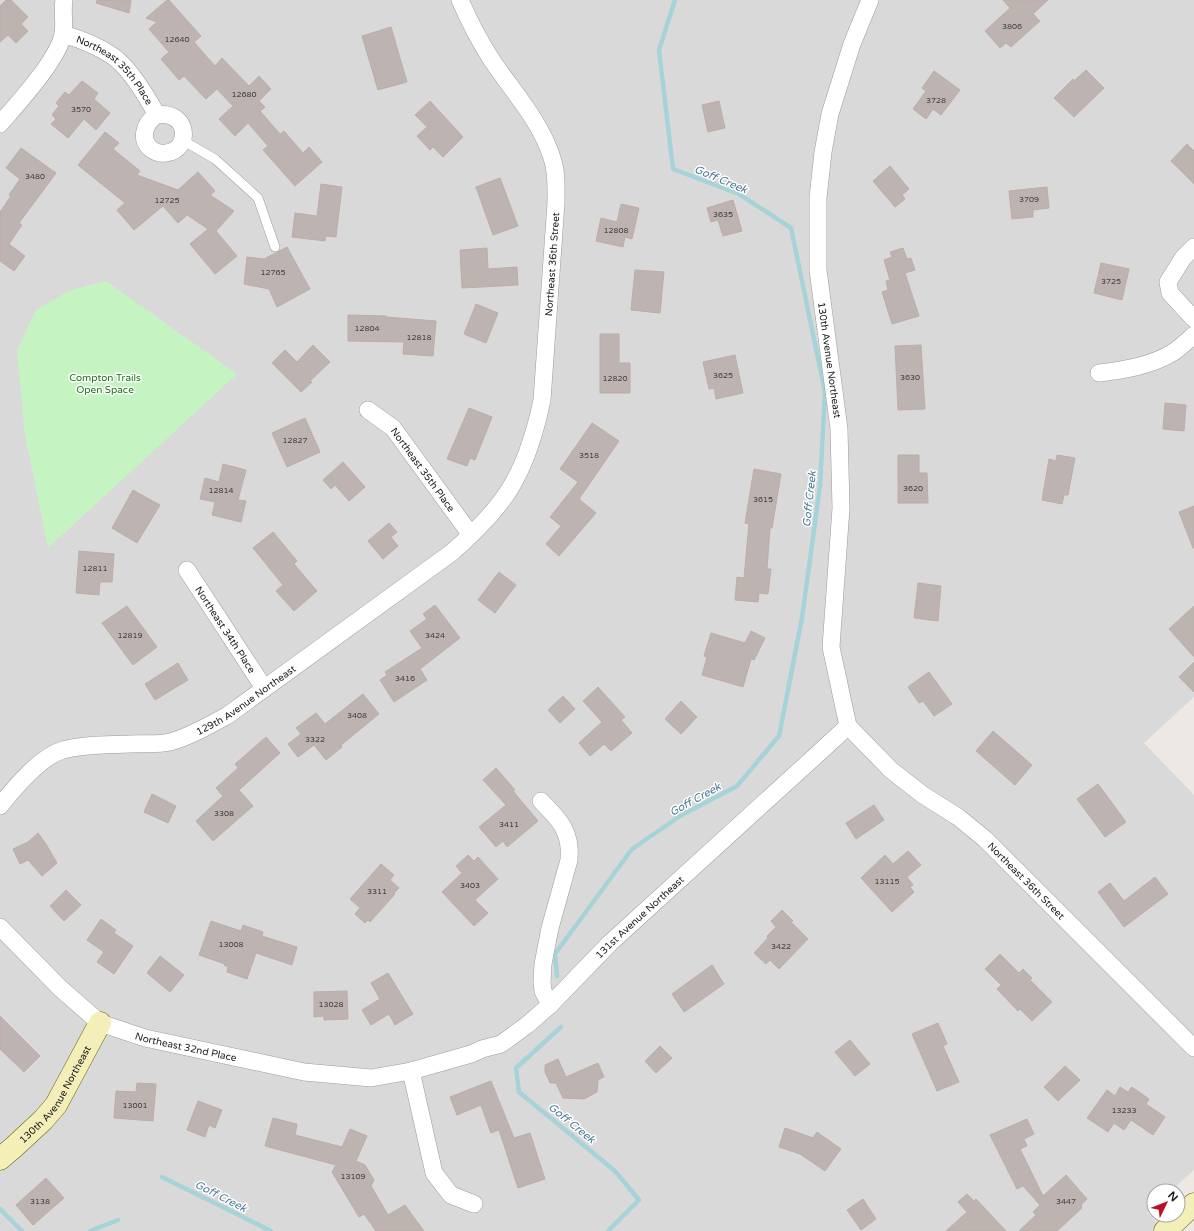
<svg xmlns="http://www.w3.org/2000/svg" width="1194" height="1231" font-family="'Varela Round',sans-serif">
<style>
.residential{fill:#dad9d9}
.park{fill:#c5f4c2}
.lines{fill:none;stroke-linecap:round;stroke-linejoin:round}
.stream{stroke:#a6d3d7;stroke-width:4.5}
.building{fill:#bdb3b0;stroke:#bdada6}
.lane-casing{stroke:#9d9d9d;stroke-width:10}
.street-casing{stroke:#9d9d9d;stroke-width:18}
.secondary-casing{stroke:#6a670d;stroke-width:23}
.lane{stroke:#fff;stroke-width:9}
.street{stroke:#fff;stroke-width:17}
.secondary{stroke:#f4efb9;stroke-width:22}
.labels{text-anchor:middle;stroke-width:3;stroke-linejoin:round;paint-order:stroke}
.number-label{font-size:8px;fill:#444241}
.street-label{font-size:10px;fill:#1c1c1c;stroke:#fff}
.park-label{font-size:10px;fill:#187113;stroke:#fff}
.water-label{font-size:11px;font-style:italic;fill:#4b7a95;stroke:#fff}
</style>
<rect width="100%" height="100%" fill="#ede8e3"/>
<!-- residential -->
<path class="residential" d="M0,0H1194V697L1144,743L1194,795V1170L1171,1191H1154V1206L1147,1212L1164,1231H0Z"/>
<!-- park -->
<path class="park" d="M106,281L237,374L48,548L25,435L17,350L36,310L71,290Z"/>
<g class="lines">
<!-- stream -->
<g class="stream">
<path d="M557,976L555,954L632,849L680,816L737,786L779,736L802,618L820,486L825,392L791,228L739,194L673,169L659,50L675,0"/>
<path d="M561,1027L516,1068L519,1092L615,1171L639,1200L608,1231"/>
<path d="M162,1177L271,1231"/>
<path d="M0,1209L22,1231"/>
<path d="M90,1231L118,1220"/>
</g>
</g>
<!-- building -->
<g class="building">
<path d="M6,0H11L28,17L21,24L28,31L16,43L8,35L0,42V6Z"/>
<path d="M97,0H131L129,13L96,3Z"/>
<path d="M167,0H169L201,36L194,42L215,66L222,58L249,86L259,76L271,89L259,101L265,107L260,111L280,134L284,131L303,153L309,147L322,162L295,186L263,150L268,146L248,123L235,136L219,119L233,106L217,89L206,99L184,76L179,80L161,59L169,52L149,29L157,22L146,18Z"/>
<path d="M1003,0H1048L1033,14L1040,21L1011,47L1006,43L1000,48L985,31L1010,8Z"/>
<path d="M391,27L407,82L378,90L362,36Z"/>
<path d="M1086,70L1104,88L1074,117L1054,98L1073,79L1074,81Z"/>
<path d="M934,71L960,90L941,115L933,109L926,119L913,109L926,91L922,88Z"/>
<path d="M82,81L98,93L94,99L110,113L96,130L84,119L68,138L51,124L56,119L52,115L59,106L56,103L65,92L69,95Z"/>
<path d="M430,101L463,137L443,157L433,147L430,150L417,136L427,127L415,115Z"/>
<path d="M719,101L725,128L708,132L702,105Z"/>
<path d="M105,132L119,143L113,149L140,171L137,175L178,190L198,172L215,191L210,195L234,211L216,231L237,256L215,274L190,244L208,229L187,215L178,223L163,206L134,230L117,210L125,203L78,165Z"/>
<path d="M1187,144L1194,151V184L1171,161Z"/>
<path d="M21,148L56,173L19,223L22,225L9,244L25,256L14,271L0,261V212L11,196L9,195L20,179L6,168Z"/>
<path d="M890,166L909,189L902,195L905,199L895,207L873,181Z"/>
<path d="M500,178L518,226L493,235L476,187Z"/>
<path d="M321,184L342,187L336,237L326,236L325,241L292,237L295,213L317,216Z"/>
<path d="M1047,187L1049,208L1033,210V217L1012,219L1009,191Z"/>
<path d="M733,200L742,231L723,236L718,220L711,222L707,208Z"/>
<path d="M621,204L639,208L632,239L625,237L623,247L596,241L601,218L617,222Z"/>
<path d="M287,247L310,289L277,307L269,289L244,284L247,257L264,259Z"/>
<path d="M487,248L488,269L517,267L518,285L462,288L460,250Z"/>
<path d="M903,248L907,259L911,258L915,270L905,273L919,316L892,324L882,292L888,290L886,281L890,280L884,260L892,257L890,252Z"/>
<path d="M1101,263L1129,269L1122,300L1094,293Z"/>
<path d="M635,270L664,272L660,313L631,310Z"/>
<path d="M476,304L498,313L486,343L464,334Z"/>
<path d="M348,315L386,316V317L436,321L433,356L403,354L404,342L348,341Z"/>
<path d="M600,334H619V363H630V393H600Z"/>
<path d="M313,345L330,362L310,381L312,382L301,392L272,363L285,350L297,362Z"/>
<path d="M921,345L925,409L898,410L895,346Z"/>
<path d="M735,355L743,393L716,399L714,388L709,389L703,362Z"/>
<path d="M1165,403L1186,405L1184,431L1163,429Z"/>
<path d="M469,408L492,417L475,460L470,458L467,466L447,459Z"/>
<path d="M305,418L320,452L287,467L272,433Z"/>
<path d="M592,423L619,441L579,499L596,513L559,556L546,544L561,526L550,517L578,482L560,469Z"/>
<path d="M898,455H919V473H927L928,503H898Z"/>
<path d="M1057,455L1075,458L1068,495H1064L1062,504L1042,500L1049,459L1056,461Z"/>
<path d="M343,462L365,487L349,501L335,485L331,489L323,480Z"/>
<path d="M223,464L246,470L238,500L246,501L241,522L212,515L215,502L200,499L205,478L219,482Z"/>
<path d="M754,469L781,474L772,528H770L767,569H771L768,594L759,593L758,602L735,600L737,577L744,578L749,524L745,523Z"/>
<path d="M133,490L160,505L137,543L112,528Z"/>
<path d="M1194,506V548H1193L1179,512Z"/>
<path d="M389,523L397,532L391,537L398,546L383,559L368,541Z"/>
<path d="M273,532L297,561L294,564L317,591L294,611L276,591L283,585L253,548Z"/>
<path d="M79,551L114,554L112,582H100L99,595L76,593Z"/>
<path d="M499,572L516,585L495,613L478,600Z"/>
<path d="M918,583L941,586L938,621L914,618Z"/>
<path d="M435,605L460,638L420,669L427,680L394,702L380,680L387,675L385,672L422,648L410,631L427,619L423,614Z"/>
<path d="M127,606L157,647L133,665L102,623Z"/>
<path d="M1194,606V657L1169,629Z"/>
<path d="M751,631L765,638L754,660L751,659L743,687L702,675L707,657L704,656L711,633L745,643Z"/>
<path d="M1194,662V692L1179,677Z"/>
<path d="M178,663L188,680L155,700L145,684Z"/>
<path d="M929,672L952,704L934,716L923,701L919,703L908,687Z"/>
<path d="M598,687L625,717L621,720L632,733L611,751L604,744L590,756L579,743L602,722L583,701Z"/>
<path d="M363,694L379,714L341,745L342,747L326,760L314,745L298,757L288,744L301,734L296,728L316,713L325,724Z"/>
<path d="M563,696L575,709L560,723L548,710Z"/>
<path d="M681,701L697,717L681,734L665,719Z"/>
<path d="M993,731L1032,765L1015,785L976,751Z"/>
<path d="M266,737L280,753L239,790L253,806L213,841L196,821L223,796L216,788L238,768L235,764Z"/>
<path d="M496,768L515,790L513,791L538,821L507,847L503,841L496,847L479,827L506,805L483,780Z"/>
<path d="M1098,784L1126,822L1105,837L1077,799Z"/>
<path d="M152,794L176,806L168,823L144,812Z"/>
<path d="M874,805L884,820L856,839L846,823Z"/>
<path d="M38,833L46,844L57,863L42,876L28,860L20,864L13,849L28,842Z"/>
<path d="M908,851L921,865L907,877L913,885L910,887L914,892L892,912L861,878L885,855L893,864Z"/>
<path d="M468,855L474,861L478,857L498,879L475,900L488,913L474,926L442,892L462,873L456,866Z"/>
<path d="M381,864L394,875L390,880L399,888L394,893L395,894L370,922L368,920L365,923L355,914L360,908L350,899Z"/>
<path d="M1155,877L1168,894L1124,927L1098,892L1110,883L1124,901Z"/>
<path d="M66,890L81,905L64,921L50,906Z"/>
<path d="M782,910L793,921L791,922L808,939L779,969L770,960L766,964L754,953L768,938L767,936L776,927L771,921Z"/>
<path d="M101,919L116,930L114,933L133,946L114,974L97,962L104,952L87,940Z"/>
<path d="M211,921L241,931L243,925L263,932L262,936L297,947L292,965L256,953L247,979L227,972L228,967L224,965L225,964L199,955Z"/>
<path d="M1000,954L1019,973L1023,969L1032,978L1030,980L1052,1002L1032,1021L1020,1009L1018,1011L997,989L1001,985L985,969Z"/>
<path d="M160,956L184,975L170,992L147,973Z"/>
<path d="M712,965L724,984L684,1012L672,994Z"/>
<path d="M388,973L413,1014L395,1025L389,1014L371,1025L362,1010L380,999L371,983Z"/>
<path d="M347,991L348,1019L324,1020V1016L314,1017V992Z"/>
<path d="M0,1016L40,1056L24,1072L0,1049Z"/>
<path d="M938,1023L947,1044L943,1046L959,1082L937,1091L912,1034Z"/>
<path d="M850,1040L870,1064L855,1076L835,1052Z"/>
<path d="M660,1046L672,1058L656,1073L645,1061Z"/>
<path d="M558,1059L566,1077L598,1063L604,1077L598,1080L597,1092L584,1099L563,1098L556,1083H550L545,1072V1065Z"/>
<path d="M1065,1066L1080,1080L1058,1101L1044,1087Z"/>
<path d="M491,1081L514,1138L530,1133L545,1179L518,1188L499,1130L491,1133L481,1105L457,1115L450,1097Z"/>
<path d="M137,1083L156,1084L153,1121L114,1118L116,1091L136,1092Z"/>
<path d="M1120,1087L1128,1092L1132,1087L1149,1099L1146,1104L1165,1117L1153,1135L1131,1120L1124,1130L1114,1123L1108,1132L1087,1118L1107,1090L1115,1096Z"/>
<path d="M198,1101L222,1110L215,1128L209,1125L205,1137L187,1130Z"/>
<path d="M273,1118L297,1124L295,1135L342,1147L350,1129L367,1136L356,1161L365,1165L374,1180L371,1186L388,1215L405,1205L424,1231H376L364,1214L359,1217L332,1172L336,1165L265,1146Z"/>
<path d="M1027,1119L1034,1134L1024,1139L1027,1146L1020,1149L1043,1196L1066,1175L1087,1199L1081,1205L1082,1208L1057,1231H1019L1036,1215L1033,1212L1040,1205L1023,1186L1017,1189L990,1135Z"/>
<path d="M785,1128L813,1138L817,1132L841,1149L825,1171L800,1154L779,1147Z"/>
<path d="M46,1178L64,1198L33,1225L16,1205Z"/>
<path d="M967,1194L974,1201L976,1199L1006,1231H946L967,1212L958,1202Z"/>
<path d="M863,1199L876,1219L861,1230L847,1210Z"/>
</g>
<g class="lines">
<!-- lane casing -->
<g class="lane-casing">
<path id="lane" d="M182,140L215,159L258,198L275,247"/>
</g>
<!-- street casing -->
<g class="street-casing">
<g id="street">
<path id="s1" d="M63,34C80,39 96,45 111,55C129,66 147,97 157,115C145,122 139,139 151,149C155,152 161,154 166,153C192,150 189,110 157,115"/>
<path d="M0,124C18,103 58,60 63,34C65,23 62,11 64,0"/>
<path d="M1194,247L1183,258L1168,282L1170,293L1194,319"/>
<path d="M1099,373C1124,370 1150,366 1172,353C1180,348 1187,341 1194,335"/>
<path id="s2" d="M368,410L393,428L471,535"/>
<path id="s3" d="M187,570L264,688"/>
<path d="M848,726L831,647L841,508L839,429L818,270V198L823,152L830,114L852,44L870,0"/>
<path id="s4" d="M848,726L891,770L923,795L958,817L985,839L1194,1048"/>
<path d="M541,801C559,819 572,832 569,860L550,928L543,964L542,982L543,991L550,1005"/>
<path id="s5" d="M0,806C15,787 40,757 63,750C85,744 108,745 130,744C143,743 157,745 170,742C189,737 210,725 228,715L451,553C472,535 497,510 511,487C527,460 536,429 542,400L556,203C556,188 557,172 552,158C540,120 513,92 491,59C479,40 469,21 460,0"/>
<path id="s6" d="M0,927L60,988L100,1023L145,1038L304,1072L371,1078L411,1071L471,1054L482,1049L501,1044L527,1025L550,1005L610,943L822,750L848,726"/>
<path d="M411,1071L434,1173L451,1195L474,1204"/>
</g>
</g>
<!-- secondary casing -->
<g class="secondary-casing">
<g id="secondary">
<path id="s7" d="M0,1159L14,1147L43,1120L56,1105L100,1023"/>
<path d="M1165,1231L1194,1204"/>
</g>
</g>
<!-- lane -->
<use href="#lane" class="lane"/>
<!-- street -->
<use href="#street" class="street"/>
<!-- secondary -->
<use href="#secondary" class="secondary"/>
</g>
<g class="labels">
<!-- number labels -->
<g class="number-label">
<text x="1012" y="29">3806</text>
<text x="177" y="42">12640</text>
<text x="244" y="97">12680</text>
<text x="936" y="103">3728</text>
<text x="81" y="112">3570</text>
<text x="35" y="179">3480</text>
<text x="1029" y="202">3709</text>
<text x="167" y="203">12725</text>
<text x="723" y="217">3635</text>
<text x="616" y="233">12808</text>
<text x="273" y="275">12765</text>
<text x="1111" y="284">3725</text>
<text x="367" y="331">12804</text>
<text x="419" y="340">12818</text>
<text x="723" y="378">3625</text>
<text x="910" y="380">3630</text>
<text x="615" y="381">12820</text>
<text x="295" y="443">12827</text>
<text x="589" y="458">3518</text>
<text x="913" y="491">3620</text>
<text x="221" y="493">12814</text>
<text x="763" y="502">3615</text>
<text x="95" y="571">12811</text>
<text x="130" y="638">12819</text>
<text x="435" y="638">3424</text>
<text x="405" y="681">3416</text>
<text x="357" y="718">3408</text>
<text x="315" y="742">3322</text>
<text x="224" y="816">3308</text>
<text x="509" y="827">3411</text>
<text x="887" y="884">13115</text>
<text x="470" y="888">3403</text>
<text x="377" y="894">3311</text>
<text x="231" y="947">13008</text>
<text x="781" y="949">3422</text>
<text x="331" y="1007">13028</text>
<text x="135" y="1108">13001</text>
<text x="1124" y="1113">13233</text>
<text x="353" y="1179">13109</text>
<text x="40" y="1204">3138</text>
<text x="1066" y="1204">3447</text>
</g>
<!-- street labels -->
<g class="street-label">
<text dy="4" stroke="none"><textPath href="#s1" startOffset="65">Northeast 35th Place</textPath></text>
<text dy="4" stroke="none"><textPath href="#s5" startOffset="851">Northeast 36th Street</textPath></text>
<text transform="translate(830 360) rotate(82)" y="4">130th Avenue Northeast</text>
<text dy="4" stroke="none"><textPath href="#s2" startOffset="82">Northeast 35th Place</textPath></text>
<text dy="4" stroke="none"><textPath href="#s3" startOffset="71">Northeast 34th Place</textPath></text>
<text dy="4" stroke="none"><textPath href="#s5" startOffset="280">129th Avenue Northeast</textPath></text>
<text dy="4" stroke="none"><textPath href="#s4" startOffset="237">Northeast 36th Street</textPath></text>
<text dy="4" stroke="none"><textPath href="#s6" startOffset="739">131st Avenue Northeast</textPath></text>
<text dy="4" stroke="none"><textPath href="#s6" startOffset="228">Northeast 32nd Place</textPath></text>
<text dy="4" stroke="none"><textPath href="#s7" startOffset="86">130th Avenue Northeast</textPath></text>
</g>
<!-- park labels -->
<g class="park-label">
<text x="105" y="381">Compton Trails<tspan x="105" dy="12">Open Space</tspan></text>
</g>
<!-- water labels -->
<g class="water-label">
<text transform="translate(721 179) rotate(23)" y="4">Goff Creek</text>
<text transform="translate(809 499) rotate(-84)" y="4">Goff Creek</text>
<text transform="translate(695 799) rotate(-29)" y="4">Goff Creek</text>
<text transform="translate(572 1123) rotate(39)" y="4">Goff Creek</text>
<text transform="translate(221 1196) rotate(27)" y="4">Goff Creek</text>
</g>
</g>
<!-- north arrow -->
<g transform="translate(1166 1203) rotate(47)"><circle r="19" fill="#ffffff" stroke="#a4a4a4"/>
<path d="M0-3L7 15L0 10L-7 15Z" fill="#b90f27"/>
<text y="-6" font-size="11" font-weight="bold" text-anchor="middle" fill="#1c1c1c">N</text>
</g>
</svg>
